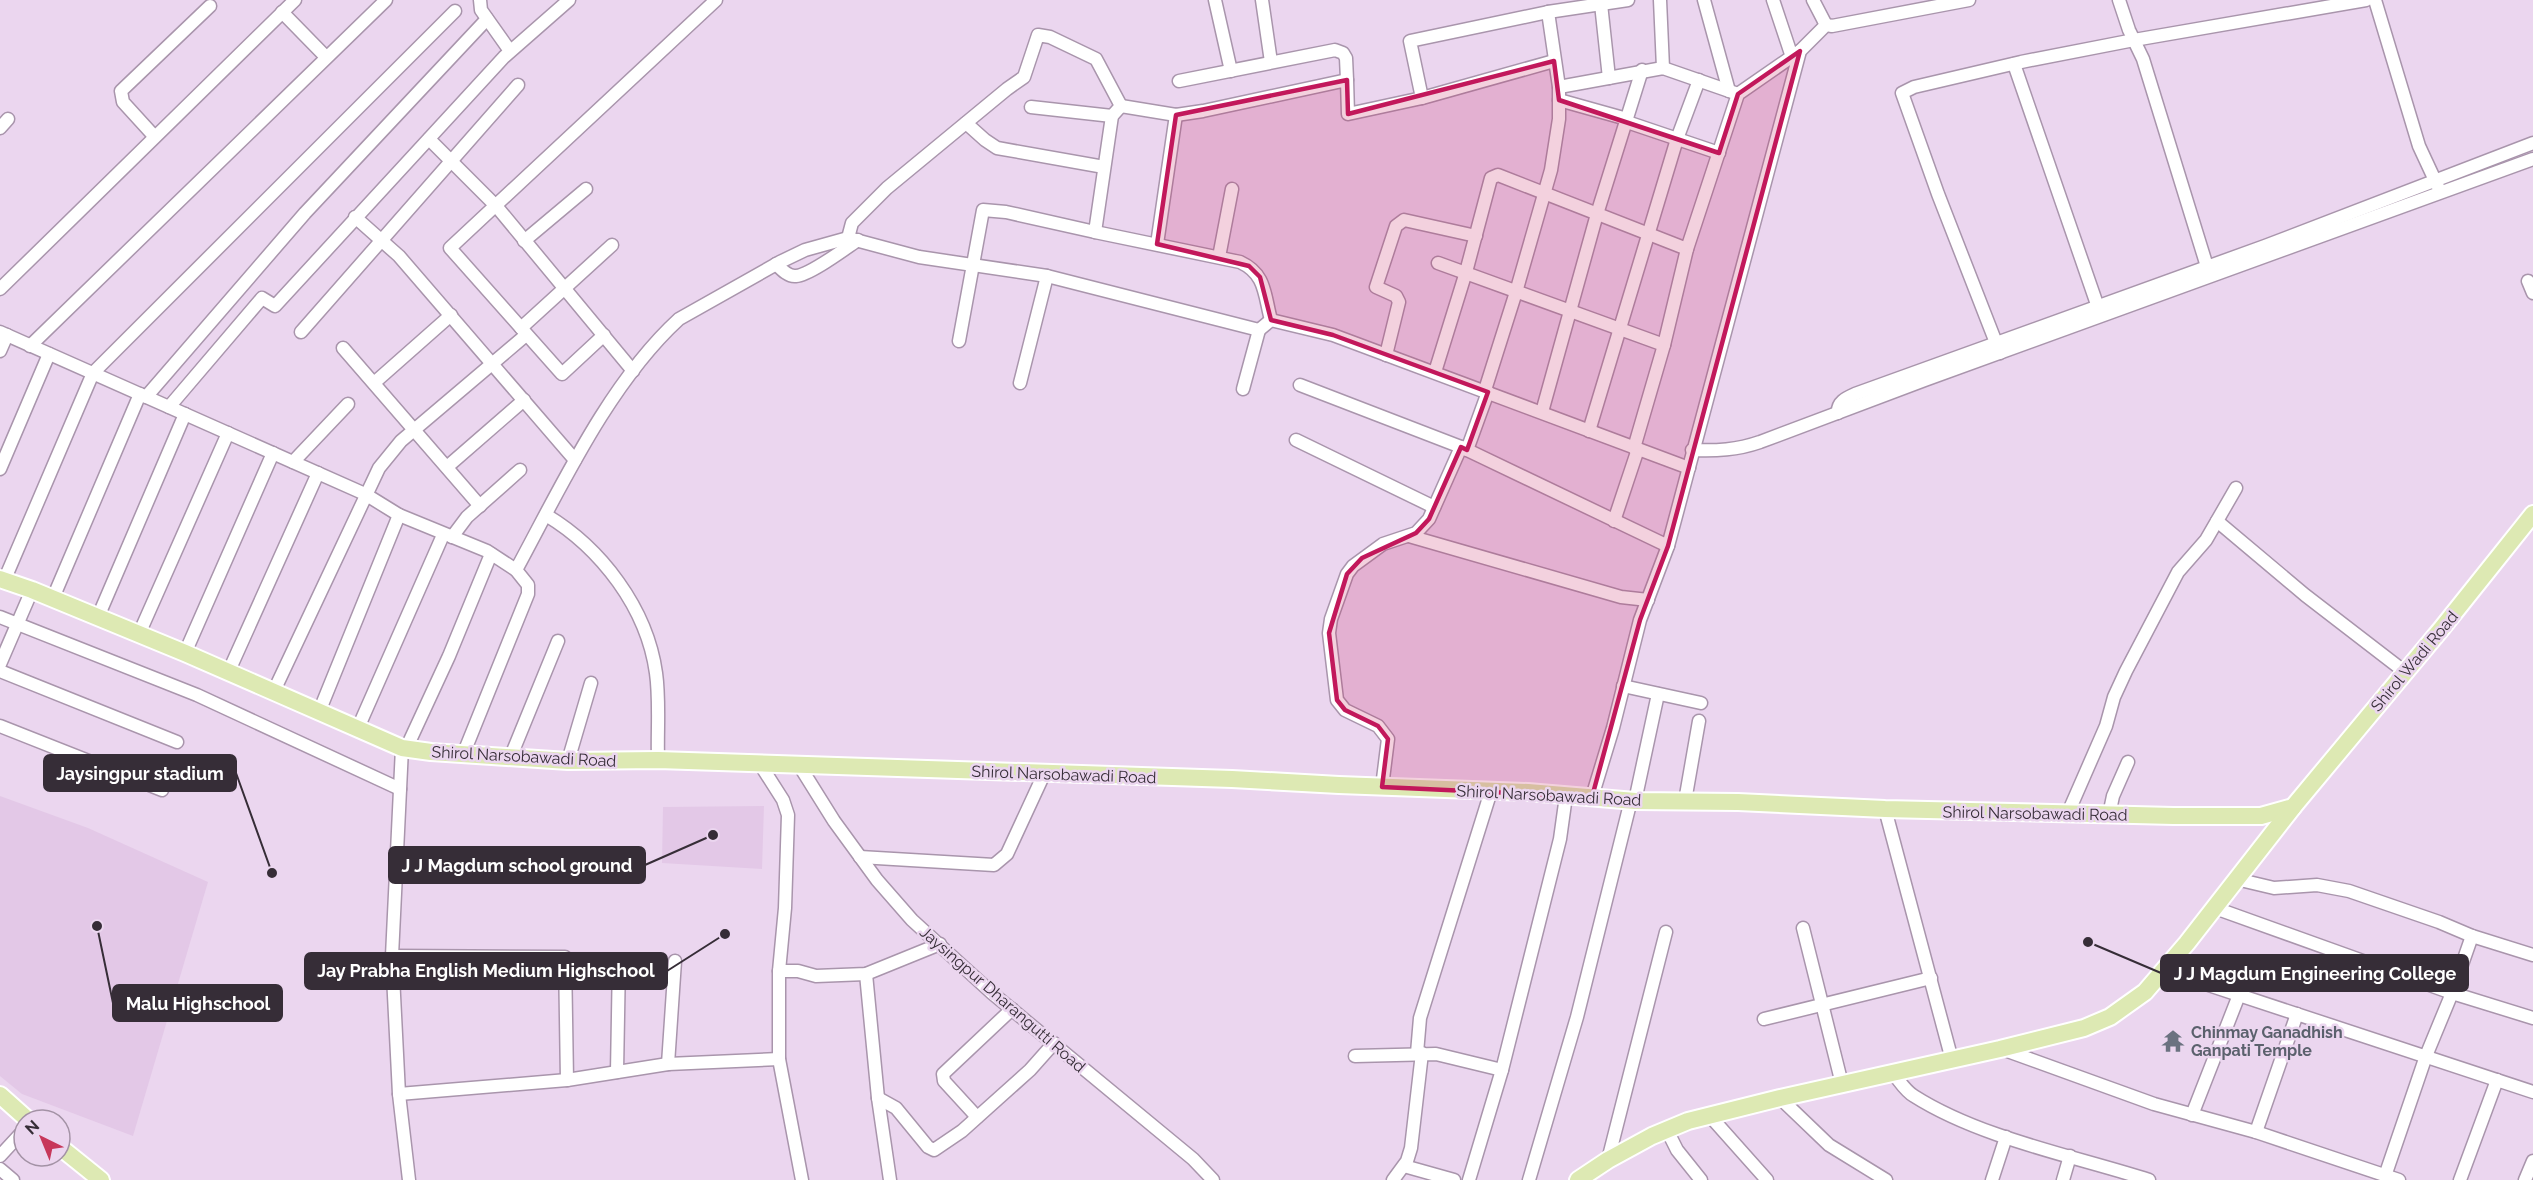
<svg xmlns="http://www.w3.org/2000/svg" width="2533" height="1180" font-family="Raleway,sans-serif">
<style>
.built{fill:#e3c8e7}
.lines{fill:none;stroke-linecap:round;stroke-linejoin:round}
.minor-casing{stroke:#a995ac;stroke-width:15}
.major-casing{stroke:#fff;stroke-width:20}
.minor{stroke:#fff;stroke-width:12}
.major{stroke:#dde9b3;stroke-width:16}
.marked{fill:#c2185b;fill-opacity:0.2;stroke:#c2185b;stroke-width:4.5;stroke-linejoin:round}
.labels{text-anchor:middle;stroke-width:5;stroke-linejoin:round;paint-order:stroke}
.street-label{font-size:16px;fill:#362d37;stroke:#ebd6ef}
.worship-label{font-size:16px;font-weight:bold;fill:#5b616d;stroke:#ebd6ef;text-anchor:start}
.leader{fill:none;stroke:#362d37;stroke-width:2}
.callout-dot{fill:#362d37;stroke:#ebd6ef;stroke-width:2}
.callout{fill:#362d37;stroke:#362d37;stroke-width:2}
.callout-label{font-size:18px;text-anchor:middle;font-weight:bold;fill:#fff}
</style>
<rect width="100%" height="100%" fill="#ebd6ef"/>
<!-- built -->
<g class="built">
<path d="M0,796L88,828L208,882L133,1136L22,1094L0,1076Z"/>
<path d="M764,806L762,869L662,863L663,807Z"/>
</g>
<g class="lines">
<!-- minor casing -->
<g class="minor-casing">
<g id="minor">
<path d="M480,0L481,10L510,51"/>
<path d="M1215,0L1231,71"/>
<path d="M1262,0L1271,62"/>
<path d="M1660,0L1663,68"/>
<path d="M1704,0L1729,91"/>
<path d="M1773,0L1792,57"/>
<path d="M1813,0L1826,25"/>
<path d="M2119,0L2129,30L2143,59L2209,273"/>
<path d="M2375,0L2419,146L2439,189"/>
<path d="M1601,4L1609,78"/>
<path d="M282,12L326,57"/>
<path d="M2014,64L2100,313"/>
<path d="M1179,81L1335,50L1343,53L1346,58L1347,80"/>
<path d="M1559,87L1663,68L1738,94"/>
<path d="M1422,98L1410,41L1548,12L1628,0"/>
<path d="M1559,100L1627,119"/>
<path d="M1121,106L1176,115L1203,111L1347,80L1348,114L1422,98L1554,61"/>
<path d="M1031,107L1112,116"/>
<path d="M1627,122L1719,153"/>
<path d="M966,123L985,140L997,148L1104,167"/>
<path d="M0,128L8,119"/>
<path d="M154,136L123,102L121,91L210,6"/>
<path d="M429,139L497,207L633,371"/>
<path d="M355,217L399,256L575,460"/>
<path d="M1095,232L1240,262C1266,274 1264,294 1271,320"/>
<path d="M848,238L852,223L887,188L1007,89L1024,77L1038,35L1050,37L1096,59L1121,106L1112,116L1095,232L1006,212L983,210L959,341"/>
<path d="M524,241L586,189"/>
<path d="M1157,244L1176,115"/>
<path d="M1219,257L1232,189"/>
<path d="M1438,263L1664,345"/>
<path d="M776,264C781,269 788,277 796,276C810,275 846,248 858,240"/>
<path d="M2528,281L2533,293"/>
<path d="M0,289L295,0"/>
<path d="M521,328L612,245"/>
<path d="M0,332L365,494L399,515L487,551L516,570L528,585V594L463,755"/>
<path d="M301,332L518,85"/>
<path d="M604,335L562,374L450,248L716,0"/>
<path d="M30,346L386,0"/>
<path d="M343,348L480,506"/>
<path d="M0,351L7,335"/>
<path d="M2000,353L1938,194L1902,93L1914,87L2021,62L2134,40L2366,0"/>
<path d="M1386,355L1399,302L1396,296L1376,287L1396,226L1404,220L1476,236"/>
<path d="M1435,372L1466,272L1491,178L1498,175L1687,249"/>
<path d="M374,383L451,315"/>
<path d="M1020,383L1047,276"/>
<path d="M1300,385L1461,447L1668,546"/>
<path d="M1243,389L1259,330"/>
<path d="M1485,390L1516,292L1551,170L1559,119V87L1548,12"/>
<path d="M146,397L305,213L487,19"/>
<path d="M169,407L262,298L275,306L504,57L569,0"/>
<path d="M1542,412L1597,214L1642,70"/>
<path d="M1838,413C1837,402 1846,398 1855,394L2265,246L2533,143"/>
<path d="M1589,431L1677,139L1699,80"/>
<path d="M1296,440L1434,507"/>
<path d="M1634,448L1664,345L1687,249L1738,94L1800,51"/>
<path d="M1467,450L1488,392"/>
<path d="M1692,450C1716,451 1737,450 1760,442L1925,380L2533,159"/>
<path d="M293,462L348,404"/>
<path d="M447,467L524,400"/>
<path d="M0,469L49,354"/>
<path d="M546,515C601,548 647,608 656,673C660,701 657,732 658,760"/>
<path d="M1614,521L1638,449"/>
<path d="M2217,521L2305,595L2405,672"/>
<path d="M1409,536L1621,597L1648,600"/>
<path d="M452,537L467,517L520,470"/>
<path d="M516,570C561,487 609,383 679,319L780,262L805,250L848,238L919,257L1047,276L1259,330L1271,320L1333,335L1689,468"/>
<path d="M4,581L93,373L455,11"/>
<path d="M53,598L140,394"/>
<path d="M0,617L197,695L400,789"/>
<path d="M98,617L185,414"/>
<path d="M139,634L228,433"/>
<path d="M185,653L273,453"/>
<path d="M0,664L32,590"/>
<path d="M0,671L177,742"/>
<path d="M228,673L318,473"/>
<path d="M1623,686L1701,703"/>
<path d="M273,693L379,468L401,441L526,335"/>
<path d="M319,712L399,515"/>
<path d="M0,726L162,790"/>
<path d="M358,728L443,535"/>
<path d="M402,748L392,956L399,1094L409,1180"/>
<path d="M406,749L449,656L491,554"/>
<path d="M511,756L558,641"/>
<path d="M568,761L591,683"/>
<path d="M760,764L783,800L788,815L785,908L779,971V1059L802,1180"/>
<path d="M799,765L834,821L877,880L912,920L992,993L1193,1159L1213,1180"/>
<path d="M1382,787L1388,739L1378,726L1345,710L1337,700L1329,633L1331,619L1347,574L1353,566L1383,544L1416,533L1429,519L1461,447"/>
<path d="M1592,797L1613,728L1640,620L1668,546L1800,51L1826,25L1832,26L1969,0"/>
<path d="M1635,801L1658,694"/>
<path d="M1685,801L1699,721"/>
<path d="M1885,809L1952,1060"/>
<path d="M2068,813L2106,726L2114,697L2126,671L2178,572L2206,540L2236,488"/>
<path d="M2109,815L2113,796L2128,762"/>
<path d="M860,857L994,865L1007,854L1044,774"/>
<path d="M2236,879L2274,888L2317,885L2349,891L2439,922L2472,936L2533,955"/>
<path d="M2215,908L2452,993L2472,936"/>
<path d="M1803,928L1842,1084"/>
<path d="M392,956L565,957L567,1080"/>
<path d="M2163,970L2533,1092"/>
<path d="M779,971H798L816,976L866,974L940,944"/>
<path d="M866,974L878,1098L890,1180"/>
<path d="M1764,1019L1931,978"/>
<path d="M2002,1049L2154,1104L2256,1132L2399,1180"/>
<path d="M1417,1053L1420,1018L1491,791"/>
<path d="M1355,1056L1436,1054L1502,1070"/>
<path d="M668,1064L675,961"/>
<path d="M617,1072L619,960"/>
<path d="M1892,1072C1899,1080 1905,1091 1914,1096C1980,1138 2074,1156 2149,1180"/>
<path d="M399,1094L567,1080L668,1064L779,1059"/>
<path d="M878,1098L896,1108L928,1147L934,1150L962,1131L1030,1070L1054,1043"/>
<path d="M1780,1098L1829,1145L1886,1180"/>
<path d="M2192,1115L2239,995"/>
<path d="M1710,1116L1767,1180"/>
<path d="M977,1117L944,1081L943,1074L1012,1009"/>
<path d="M1667,1130L1677,1150L1701,1180"/>
<path d="M2256,1132L2297,1014"/>
<path d="M0,1156L24,1130"/>
<path d="M1608,1160L1666,932"/>
<path d="M1404,1166L1454,1180"/>
<path d="M0,1169L13,1180"/>
<path d="M2385,1176L2426,1056L2452,993L2533,1018"/>
<path d="M1393,1180L1407,1161L1411,1148L1422,1053"/>
<path d="M1469,1180L1502,1070L1560,839L1566,796"/>
<path d="M1529,1180L1577,1017L1631,800"/>
<path d="M1992,1180L2006,1137"/>
<path d="M2063,1180L2070,1156"/>
<path d="M2460,1180L2497,1080"/>
<path d="M2525,1180L2533,1161"/>
</g>
</g>
<!-- major casing -->
<g class="major-casing">
<g id="major">
<path d="M0,579L32,590L185,653L402,748L431,752L568,761L658,760L1232,779L1339,785L1528,792L1635,801L1738,802L1885,809L2174,816H2261L2293,807"/>
<path d="M0,1095L28,1120"/>
<path d="M60,1147L101,1180"/>
<path d="M1578,1180L1608,1160L1652,1136L1688,1121L1780,1098L2000,1049L2084,1028L2110,1017L2145,992L2187,943L2293,807L2442,628L2533,514"/>
</g>
</g>
<!-- minor -->
<use href="#minor" class="minor"/>
<!-- major -->
<use href="#major" class="major"/>
</g>
<!-- marked area -->
<path class="marked" d="M1800,51L1668,546L1640,620L1592,797L1382,787L1388,739L1378,726L1345,710L1337,700L1329,633L1347,574L1362,558L1416,533L1429,519L1461,447L1467,450L1488,392L1333,335L1271,320L1260,277L1249,266L1157,244L1176,115L1347,80L1348,114L1554,61L1559,100L1719,153L1738,94Z"/>
<!-- icons -->
<defs>
<g id="temple-bare" transform="scale(1.8)"><path d="M0-6L5-2H3V0L6.5 2.5H4V6H1.5V3h-3V6H-4V2.5H-6.5L-3 0V-2H-5Z" fill="#6b7280" stroke="#ebd6ef" stroke-width="2.5" paint-order="stroke"/></g>
</defs>
<g fill-rule="evenodd">
<use href="#temple-bare" x="2173" y="1041"/>
</g>
<g class="labels">
<!-- street labels -->
<g class="street-label">
<text transform="translate(2414 661) rotate(-50)" y="6">Shirol Wadi Road</text>
<text transform="translate(524 756) rotate(3)" y="6">Shirol Narsobawadi Road</text>
<text transform="translate(1064 774) rotate(2)" y="6">Shirol Narsobawadi Road</text>
<text transform="translate(1549 795) rotate(3)" y="6">Shirol Narsobawadi Road</text>
<text transform="translate(2035 813) rotate(1)" y="6">Shirol Narsobawadi Road</text>
<text transform="translate(1003 999) rotate(41)" y="6">Jaysingpur Dharangutti Road</text>
</g>
<!-- worship labels -->
<g class="worship-label">
<text x="2191" y="1038">Chinmay Ganadhish<tspan x="2191" dy="18">Ganpati Temple</tspan></text>
</g>
</g>
<!-- callouts -->
<path class="leader" d="M272 873L236 773M713 835L645 865M725 934L667 971M2088 942L2161 973M97 926L113 1003"/>
<g class="callout-dot">
<circle cx="272" cy="873" r="6"/>
<circle cx="713" cy="835" r="6"/>
<circle cx="725" cy="934" r="6"/>
<circle cx="2088" cy="942" r="6"/>
<circle cx="97" cy="926" r="6"/>
</g>
<g class="callout">
<rect x="44" y="755" width="192" height="36" rx="6"/>
<rect x="389" y="847" width="256" height="36" rx="6"/>
<rect x="305" y="953" width="362" height="36" rx="6"/>
<rect x="2161" y="955" width="307" height="36" rx="6"/>
<rect x="113" y="985" width="169" height="36" rx="6"/>
</g>
<g class="callout-label">
<text x="140" y="780">Jaysingpur stadium</text>
<text x="517" y="872">J J Magdum school ground</text>
<text x="486" y="977">Jay Prabha English Medium Highschool</text>
<text x="2315" y="980">J J Magdum Engineering College</text>
<text x="198" y="1010">Malu Highschool</text>
</g>
<!-- north arrow -->
<g transform="translate(42 1138) rotate(317)"><circle r="28" fill="#ebd6ef" stroke="#a392a5" stroke-width="1.5"/>
<path d="M0-4.5L10 22L0 15L-10 22Z" fill="#c7375a"/>
<text y="-9" font-size="16" font-weight="bold" text-anchor="middle" fill="#362d37">N</text>
</g>
</svg>
